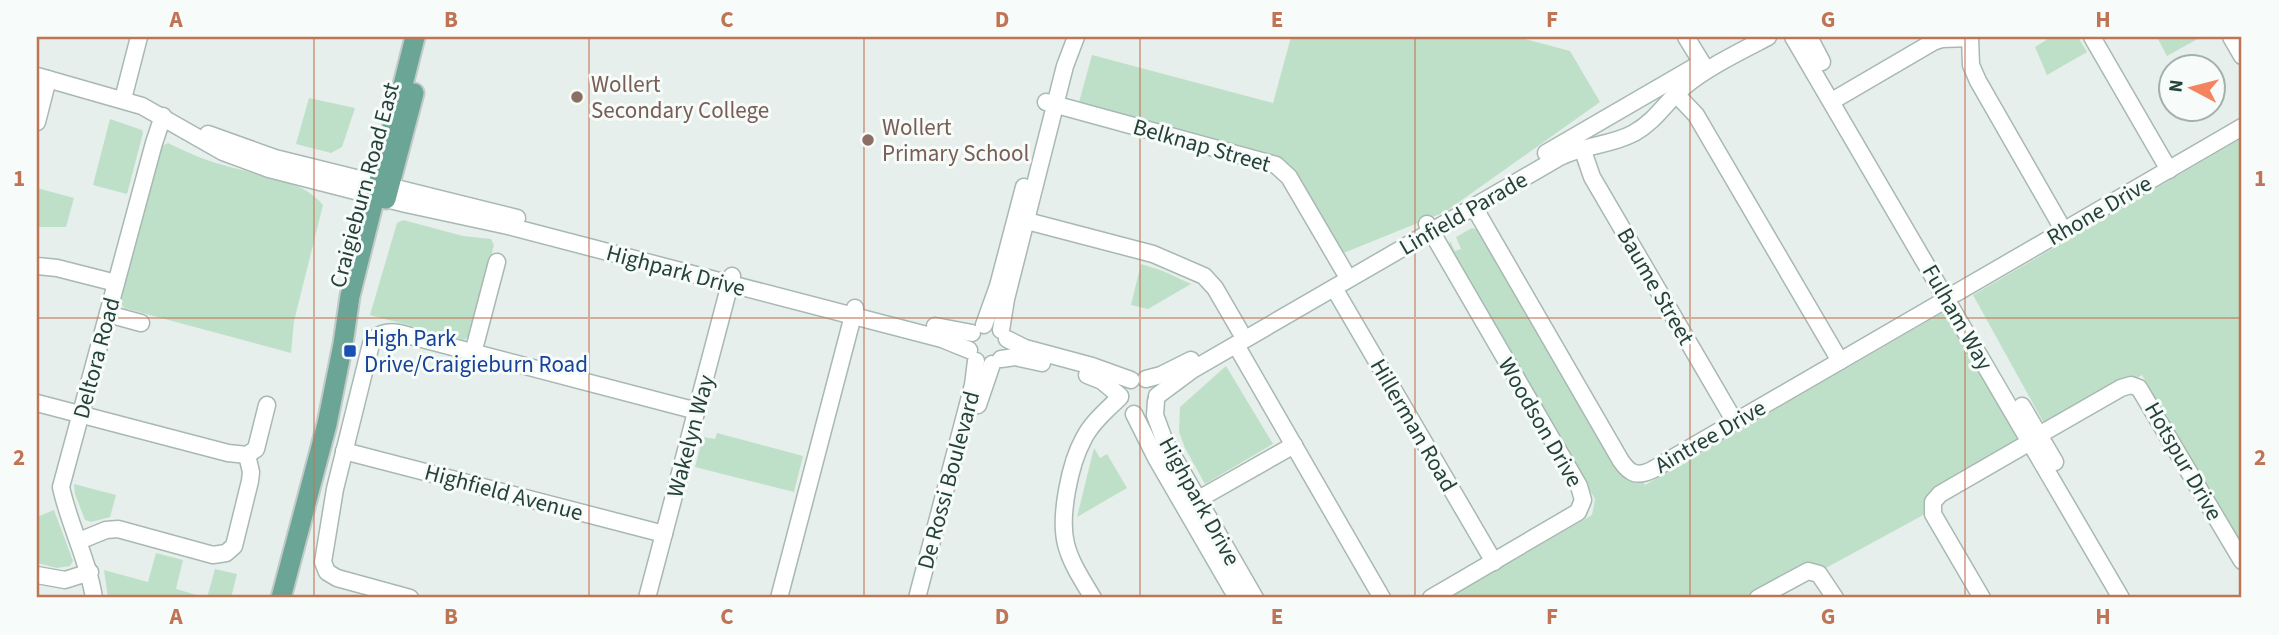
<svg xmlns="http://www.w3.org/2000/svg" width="2279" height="635" font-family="'Source Sans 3',sans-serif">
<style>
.green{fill:#bfe0c8}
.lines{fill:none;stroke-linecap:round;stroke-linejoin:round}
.minor-casing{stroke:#a8b8b2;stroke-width:19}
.major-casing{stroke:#c2cac8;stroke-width:23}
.minor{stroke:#fff;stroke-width:16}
.major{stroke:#6aa596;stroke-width:19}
.grid{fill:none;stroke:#c07456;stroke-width:2;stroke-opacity:0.55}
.education-dot{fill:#8d6e63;stroke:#f7fbf9;stroke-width:2.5}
.transit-dot{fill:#1a4fb4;stroke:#f7fbf9;stroke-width:2.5}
.labels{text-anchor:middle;stroke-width:6;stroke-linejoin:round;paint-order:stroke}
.education-label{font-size:23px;fill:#785e54;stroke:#f7fbf9;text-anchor:start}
.street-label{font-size:23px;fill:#24423a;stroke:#f7fbf9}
.transit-label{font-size:23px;fill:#164399;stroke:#f7fbf9;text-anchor:start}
.neatline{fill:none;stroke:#c07456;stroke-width:2.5}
.grid-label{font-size:23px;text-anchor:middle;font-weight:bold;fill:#c07456}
</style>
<rect width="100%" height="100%" fill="#e6efeb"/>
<!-- green -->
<g class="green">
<path d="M1291,37H1517L1570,51L1600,102L1445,212L1341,254L1295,175L1078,106L1092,55L1273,103Z"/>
<path d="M2051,37H2078L2087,52L2047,75L2035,47Z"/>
<path d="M2157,37H2201L2167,56Z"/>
<path d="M309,98L355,108L342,147L331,153L296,144Z"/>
<path d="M110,119L142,130L143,133L127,194L93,185Z"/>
<path d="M2242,138V550L2142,375L2046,427L1973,295Z"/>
<path d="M168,143C186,152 204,160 223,165C256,175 301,178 323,205L294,321L291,353L124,308L120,302L162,146Z"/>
<path d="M37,188L74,198L66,227H37Z"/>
<path d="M403,220L463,236L491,239L494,245L470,336L464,340L370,315L397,223Z"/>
<path d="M1472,228L1479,230L1626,480L1636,483L1643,481L1645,485L1944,312L2022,442L1927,513L1824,569L1814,563H1807L1747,598H1449L1592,515L1595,499L1449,248L1450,241L1455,251L1461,249L1456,237Z"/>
<path d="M1141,264L1163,271L1191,284L1148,309L1131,305Z"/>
<path d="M1226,366L1273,444L1205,484L1185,448L1179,432L1180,407Z"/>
<path d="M717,433L803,456L794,492L695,467L703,437L715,439Z"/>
<path d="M1094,448L1100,458L1107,454L1127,488L1077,517Z"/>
<path d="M74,484L116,495L110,517L91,522L85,520L75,494Z"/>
<path d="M54,510L73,561L70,566L57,568L37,563V517Z"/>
<path d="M156,553L183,560L176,589L207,598L215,569L237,574L231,598H108L104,570L148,582Z"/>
</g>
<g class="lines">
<!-- minor casing -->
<g class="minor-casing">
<g id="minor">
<path d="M1686,37L1702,63"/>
<path d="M1793,37L2121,598"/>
<path d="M1809,37L1822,62"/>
<path d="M1970,37L1971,65L1978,81L2064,231"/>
<path d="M2092,37L2169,170"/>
<path d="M2231,37L2242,56"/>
<path d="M37,76L142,106L223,152L269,169L406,204L508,226L942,339L969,350"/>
<path d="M1676,94L1696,115L1840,361"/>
<path d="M123,99L139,37"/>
<path d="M1832,101L1933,42L1942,39L1970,38"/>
<path d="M1046,102L1276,165L1289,177L1344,271"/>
<path d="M37,122L48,79"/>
<path d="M208,134L275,158L517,218"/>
<path d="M1582,148L1592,177L1735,422"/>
<path d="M1546,153L1696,66"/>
<path d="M1474,207L1621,461C1630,474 1637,477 1652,470L1947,299"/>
<path d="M1027,221L1153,254L1204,276L1215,288L1240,331"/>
<path d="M1427,224L1579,486L1583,500L1578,512L1431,598"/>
<path d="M37,266L57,268L116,283"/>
<path d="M1334,288L1494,562"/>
<path d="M1956,293L2242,127"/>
<path d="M108,314L141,323"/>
<path d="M984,325L998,286L1024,187"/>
<path d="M935,326L972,333"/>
<path d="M1001,330L1006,299L1065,66L1076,37"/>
<path d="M1007,339L1025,348L1092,366L1131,380"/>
<path d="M1236,345L1382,598"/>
<path d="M473,353L497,262"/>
<path d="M1001,359L1015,357L1042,363"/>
<path d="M1087,375L1102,381L1120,396"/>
<path d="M1146,379L1161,375L1191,360"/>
<path d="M1157,396L1192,370L1558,158C1582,145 1610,146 1634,133C1658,119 1665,102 1685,86C1706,68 1743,50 1768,37"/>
<path d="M1156,401L1155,415L1165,442L1255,598"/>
<path d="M37,403L228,453L247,455L256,449L267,405"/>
<path d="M978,405L992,364"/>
<path d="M2022,406L2055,462"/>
<path d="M1134,414L1156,458L1237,598"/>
<path d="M2039,435L2121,388L2131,385L2139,388L2242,561"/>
<path d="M344,451L664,534"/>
<path d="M1197,500L1294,445"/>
<path d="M79,541L106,530L118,529L213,555L226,553L234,546L250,481L251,472L247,455"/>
<path d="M37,575L65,580L90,572"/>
<path d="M94,598C88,559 69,525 61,487L154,143L163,116"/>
<path d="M410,598L337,578L327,572L323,562L335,489L371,344C377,333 388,331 399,333L697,411"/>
<path d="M647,598L732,276"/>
<path d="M779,598L855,308"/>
<path d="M917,598L973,385L976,361"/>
<path d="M1093,598C1083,581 1071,564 1066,544C1059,516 1070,463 1084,438C1092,422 1108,409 1120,397"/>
<path d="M1758,598L1808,571L1819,574L1835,598"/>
<path d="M1982,598L1933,514V502L1940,494L2030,442"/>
</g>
</g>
<!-- major casing -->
<g class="major-casing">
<g id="major">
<path d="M386,199L414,93"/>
<path d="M281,598L327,424L343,344L350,296L415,37"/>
</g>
</g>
<!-- minor -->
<use href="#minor" class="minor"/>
<!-- major -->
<use href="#major" class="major"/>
</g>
<!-- grid -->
<path class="grid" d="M314,37V598M589,37V598M864,37V598M1140,37V598M1415,37V598M1690,37V598M1965,37V598M37,318H2242"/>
<!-- markers -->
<g class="education-dot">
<circle cx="577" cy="97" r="7"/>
<circle cx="868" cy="140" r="7"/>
</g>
<rect class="transit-dot" x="343" y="344" width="14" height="14" rx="3.5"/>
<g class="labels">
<!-- education labels -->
<g class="education-label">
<text x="591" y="92">Wollert<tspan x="591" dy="26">Secondary College</tspan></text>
<text x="882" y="135">Wollert<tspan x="882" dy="26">Primary School</tspan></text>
</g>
<!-- street labels -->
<g class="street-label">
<text transform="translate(1202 145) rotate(16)" y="8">Belknap Street</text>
<text transform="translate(364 185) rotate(-75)" y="8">Craigieburn Road East</text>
<text transform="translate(2099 210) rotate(-30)" y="8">Rhone Drive</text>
<text transform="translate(1463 213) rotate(-30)" y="8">Linfield Parade</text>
<text transform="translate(676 270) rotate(15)" y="8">Highpark Drive</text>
<text transform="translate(1656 286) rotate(60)" y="8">Baume Street</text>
<text transform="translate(1958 317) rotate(60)" y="8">Fulham Way</text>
<text transform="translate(96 358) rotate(-75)" y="8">Deltora Road</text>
<text transform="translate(1541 422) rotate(60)" y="8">Woodson Drive</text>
<text transform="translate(1414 425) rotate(60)" y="8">Hillerman Road</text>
<text transform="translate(690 436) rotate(-75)" y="8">Wakelyn Way</text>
<text transform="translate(1710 436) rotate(-30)" y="8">Aintree Drive</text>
<text transform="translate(2184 461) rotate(60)" y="8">Hotspur Drive</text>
<text transform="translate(948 480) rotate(-75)" y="8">De Rossi Boulevard</text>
<text transform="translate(504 492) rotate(15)" y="8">Highfield Avenue</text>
<text transform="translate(1200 501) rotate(61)" y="8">Highpark Drive</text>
</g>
<!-- transit labels -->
<g class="transit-label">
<text x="364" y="346">High Park<tspan x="364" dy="26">Drive/Craigieburn Road</tspan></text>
</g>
</g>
<!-- border -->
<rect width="2279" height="635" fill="none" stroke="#f7fbf9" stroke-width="77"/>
<!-- north arrow -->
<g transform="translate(2192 88) rotate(277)"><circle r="33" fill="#f7fbf9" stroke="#a3b1ad" stroke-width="2"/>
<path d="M0-5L12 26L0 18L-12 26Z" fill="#f4845f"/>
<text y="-10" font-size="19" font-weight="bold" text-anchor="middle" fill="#24423a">N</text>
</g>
<rect x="38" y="38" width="2202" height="558" class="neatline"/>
<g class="grid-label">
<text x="176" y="27">A</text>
<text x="451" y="27">B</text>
<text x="727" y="27">C</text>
<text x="1002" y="27">D</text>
<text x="1277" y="27">E</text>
<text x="1552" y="27">F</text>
<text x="1828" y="27">G</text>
<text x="2103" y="27">H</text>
<text x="19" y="186">1</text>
<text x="2260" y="186">1</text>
<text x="19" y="465">2</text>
<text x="2260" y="465">2</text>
<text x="176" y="624">A</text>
<text x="451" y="624">B</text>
<text x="727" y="624">C</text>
<text x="1002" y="624">D</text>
<text x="1277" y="624">E</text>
<text x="1552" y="624">F</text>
<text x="1828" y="624">G</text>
<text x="2103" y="624">H</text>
</g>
</svg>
